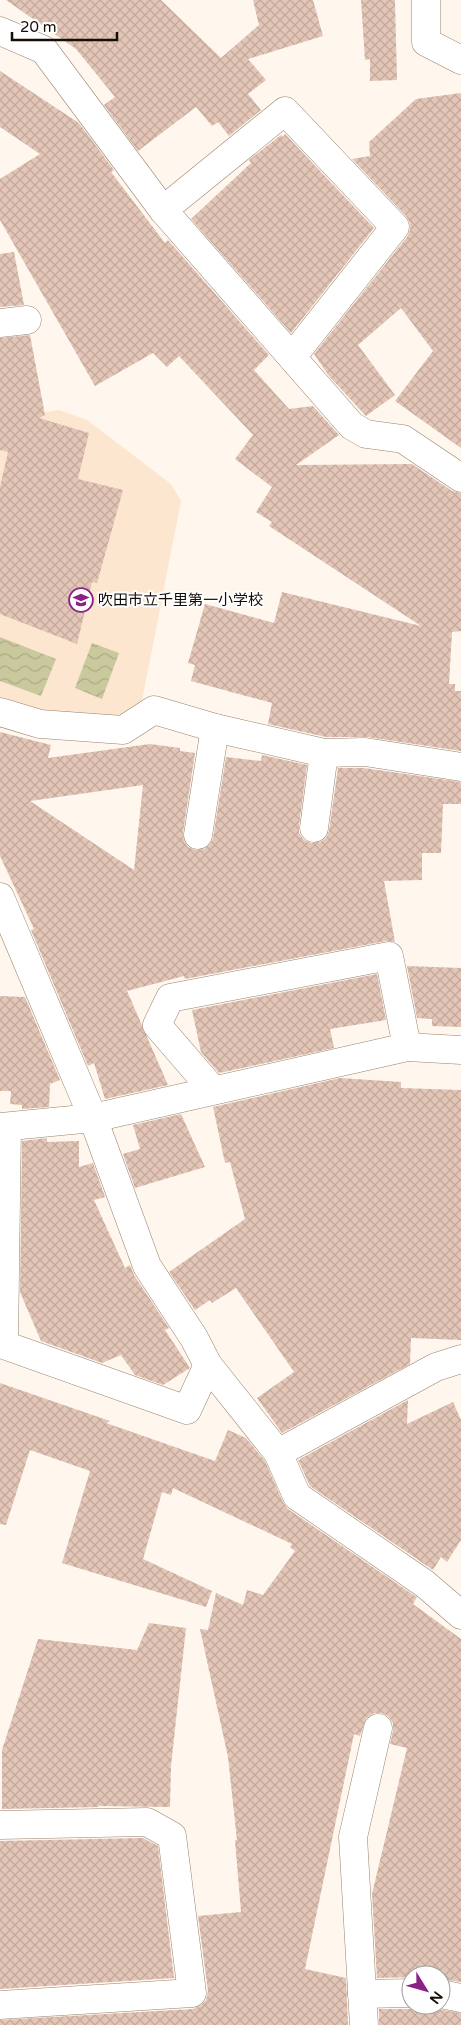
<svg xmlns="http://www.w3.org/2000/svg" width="461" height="2025" font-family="'Varela Round','Noto Sans JP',sans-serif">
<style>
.built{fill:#fde6cf}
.water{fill:url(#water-waves)}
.building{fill:url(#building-cross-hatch);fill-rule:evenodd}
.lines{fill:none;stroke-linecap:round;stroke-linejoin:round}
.minor-casing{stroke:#98836f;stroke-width:29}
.minor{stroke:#fff;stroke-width:28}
.labels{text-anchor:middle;stroke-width:4;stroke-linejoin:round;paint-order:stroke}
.poi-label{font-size:15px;fill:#150e07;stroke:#fff;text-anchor:start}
</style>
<defs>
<pattern id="water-waves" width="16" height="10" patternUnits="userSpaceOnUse" patternTransform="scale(1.25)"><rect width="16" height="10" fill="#cac89d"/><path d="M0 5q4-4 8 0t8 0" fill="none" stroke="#adab86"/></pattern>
<pattern id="building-cross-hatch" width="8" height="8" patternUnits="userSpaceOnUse" patternTransform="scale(1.25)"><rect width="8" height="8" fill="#e3c6b7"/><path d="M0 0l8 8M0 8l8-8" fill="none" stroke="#c2a99c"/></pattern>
</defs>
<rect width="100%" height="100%" fill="#fff6ed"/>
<!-- built -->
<path class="built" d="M59,410L87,420L171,484L181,501L142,701L114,721L43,715L0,699V420Z"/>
<!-- water -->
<g class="water">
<path d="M0,637L56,659L41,696L0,681Z"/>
<path d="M92,643L119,653L102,699L75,688Z"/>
</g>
<!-- building -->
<g class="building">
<path d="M6,0H161L221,58L259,25L253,0H313L323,36L248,59L266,80L248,94L261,110L229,136L218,122L212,126L196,107L138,151L104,105L115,97L76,49Z"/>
<path d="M361,0H395L397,80L370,81V59L365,60Z"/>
<path d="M0,71L79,123L114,170L111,172L165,243L168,240L269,355L254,370L289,409L313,406L339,435L296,465L412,464L452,491L461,493V631L452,632L449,684H455V691H461V751L367,737H326L268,724L272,703L191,681L195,665L188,663L205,604L274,623L282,592L421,626L269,526L272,522L256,512L272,487L235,459L253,435L179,356L167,367L153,353L95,386L0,220V179L40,154L0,127Z"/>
<path d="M461,93V448L395,401L433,351L401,308L358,345L395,395L366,416L329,376L314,354L407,237L410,230V223L406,216L352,159L370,156L369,142L416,99Z"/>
<path d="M285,134L374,228L291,333L191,219L251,163L249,160L281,135L283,137Z"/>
<path d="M14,252L24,305L0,307V254Z"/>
<path d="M30,335L45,415L39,418L89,433L78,479L123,490L97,583L92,582L77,644L0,614V487L8,452L0,450V338Z"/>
<path d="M0,732L51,745L48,758L150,744L180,748V751L195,753L183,833L184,841L188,847L196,850L204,849L210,844L213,838L226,757L261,761L262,755L307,765L299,826V833L304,840L311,843L320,842L326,838L329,831L338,768H364L461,782V804H443L441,853H422V880L384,881L395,942L386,941L185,979L184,976L127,991L168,1085L105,1099L94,1063L88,1066L31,930L34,929L0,856ZM143,785L134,870L30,801Z"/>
<path d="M407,966L461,968V1027L432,1026V1019L417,1018Z"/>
<path d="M377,974L386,1020L330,1029L334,1048L219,1073L201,1052L192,1010Z"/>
<path d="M0,996L25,997L60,1080L50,1084L49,1107L22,1109V1105L10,1104L11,1091H0Z"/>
<path d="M340,1078L401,1082V1088L461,1090V1340L411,1338L410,1364L282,1433L257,1398L294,1372L236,1288L212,1303L210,1300L195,1310L169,1272L245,1219L230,1162L225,1163L213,1107Z"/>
<path d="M181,1114L205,1167L135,1188L123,1154L140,1149L133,1125Z"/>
<path d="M47,1138V1142L79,1141V1167L93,1163L105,1197L94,1200L125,1268L130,1265L134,1275L169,1328L165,1330L190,1368L163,1385L135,1375L121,1355L102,1363L41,1341L20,1292L22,1141Z"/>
<path d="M0,1383L110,1421L106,1423L215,1461L228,1430L246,1438L265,1461L283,1502L288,1509L415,1596L417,1597L413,1604L461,1639V1982L441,1979V1975H411V1977L377,1978L372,1894L407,1748L390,1744L393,1731V1723L388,1716L382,1713H374L366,1718L360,1736L354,1734L305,1969L346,1978L348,2025H0V2020L193,2009L200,2006L206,2000L208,1991L198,1916L241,1912L235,1840H237L228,1757L200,1629L208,1630L216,1593L243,1605L247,1590L263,1595L295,1551L290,1547L292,1544L173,1488L171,1495L162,1492L143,1559L212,1591L206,1607L62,1563L90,1471L30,1450L6,1525L0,1524Z"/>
<path d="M408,1400L407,1424L453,1402L461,1420V1540L447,1562L441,1557L433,1570L310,1486L298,1460H301L300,1459Z"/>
<path d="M149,1623L186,1628L171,1766L170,1807L97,1806L99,1807L2,1809V1750L38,1639L137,1650Z"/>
<path d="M143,1838L158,1846L174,1978L0,1989V1841Z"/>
<path d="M420,2005H430L438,2009L461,2013V2025H379V2009H411Z"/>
</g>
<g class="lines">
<!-- minor casing -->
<g class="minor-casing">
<g id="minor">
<path d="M426,0V42L461,60"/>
<path d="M0,31L44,50L163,210L352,426L366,434L403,439L461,478"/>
<path d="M163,210L285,111L395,227L292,357"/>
<path d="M0,323L27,320"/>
<path d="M0,712L40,724L123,730L154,710L215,728L324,753L365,752L461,767"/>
<path d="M314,828L324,753"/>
<path d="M198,835L215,728"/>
<path d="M0,897L93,1118L147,1266L194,1338L208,1365L278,1453L297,1496L425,1584L461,1615"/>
<path d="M213,1090L157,1025L170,998L389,956L407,1047"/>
<path d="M0,1127L93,1118L407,1047L461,1050"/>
<path d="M7,1127L4,1345L187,1410L208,1365"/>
<path d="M278,1453L436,1367L461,1359"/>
<path d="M0,1825L147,1822L172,1836L192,1993L0,2005"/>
<path d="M362,1994L411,1993"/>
<path d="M441,1994L461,1998"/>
<path d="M364,2025L353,1837L378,1728"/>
</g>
</g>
<!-- minor -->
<use href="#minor" class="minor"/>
</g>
<!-- icons -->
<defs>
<g id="school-ring" transform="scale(1.25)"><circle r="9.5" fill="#fff" stroke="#8b2185" stroke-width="1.5"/><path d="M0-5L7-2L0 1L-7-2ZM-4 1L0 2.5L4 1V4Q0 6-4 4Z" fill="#8b2185"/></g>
</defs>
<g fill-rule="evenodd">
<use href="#school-ring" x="81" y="600"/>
</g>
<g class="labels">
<!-- poi labels -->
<g class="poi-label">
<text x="98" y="605">吹田市立千里第一小学校</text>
</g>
</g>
<!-- north arrow -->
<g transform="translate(426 1990) rotate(127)"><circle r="24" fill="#ffffff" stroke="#a19f9c"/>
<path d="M0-4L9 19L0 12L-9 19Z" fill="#8b2185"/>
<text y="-8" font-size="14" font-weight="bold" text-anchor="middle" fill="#150e07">N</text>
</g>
<!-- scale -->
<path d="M12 32v8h105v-8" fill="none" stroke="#150e07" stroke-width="2.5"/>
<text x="20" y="32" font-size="15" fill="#150e07" stroke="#ffffff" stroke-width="4" paint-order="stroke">20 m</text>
</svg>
